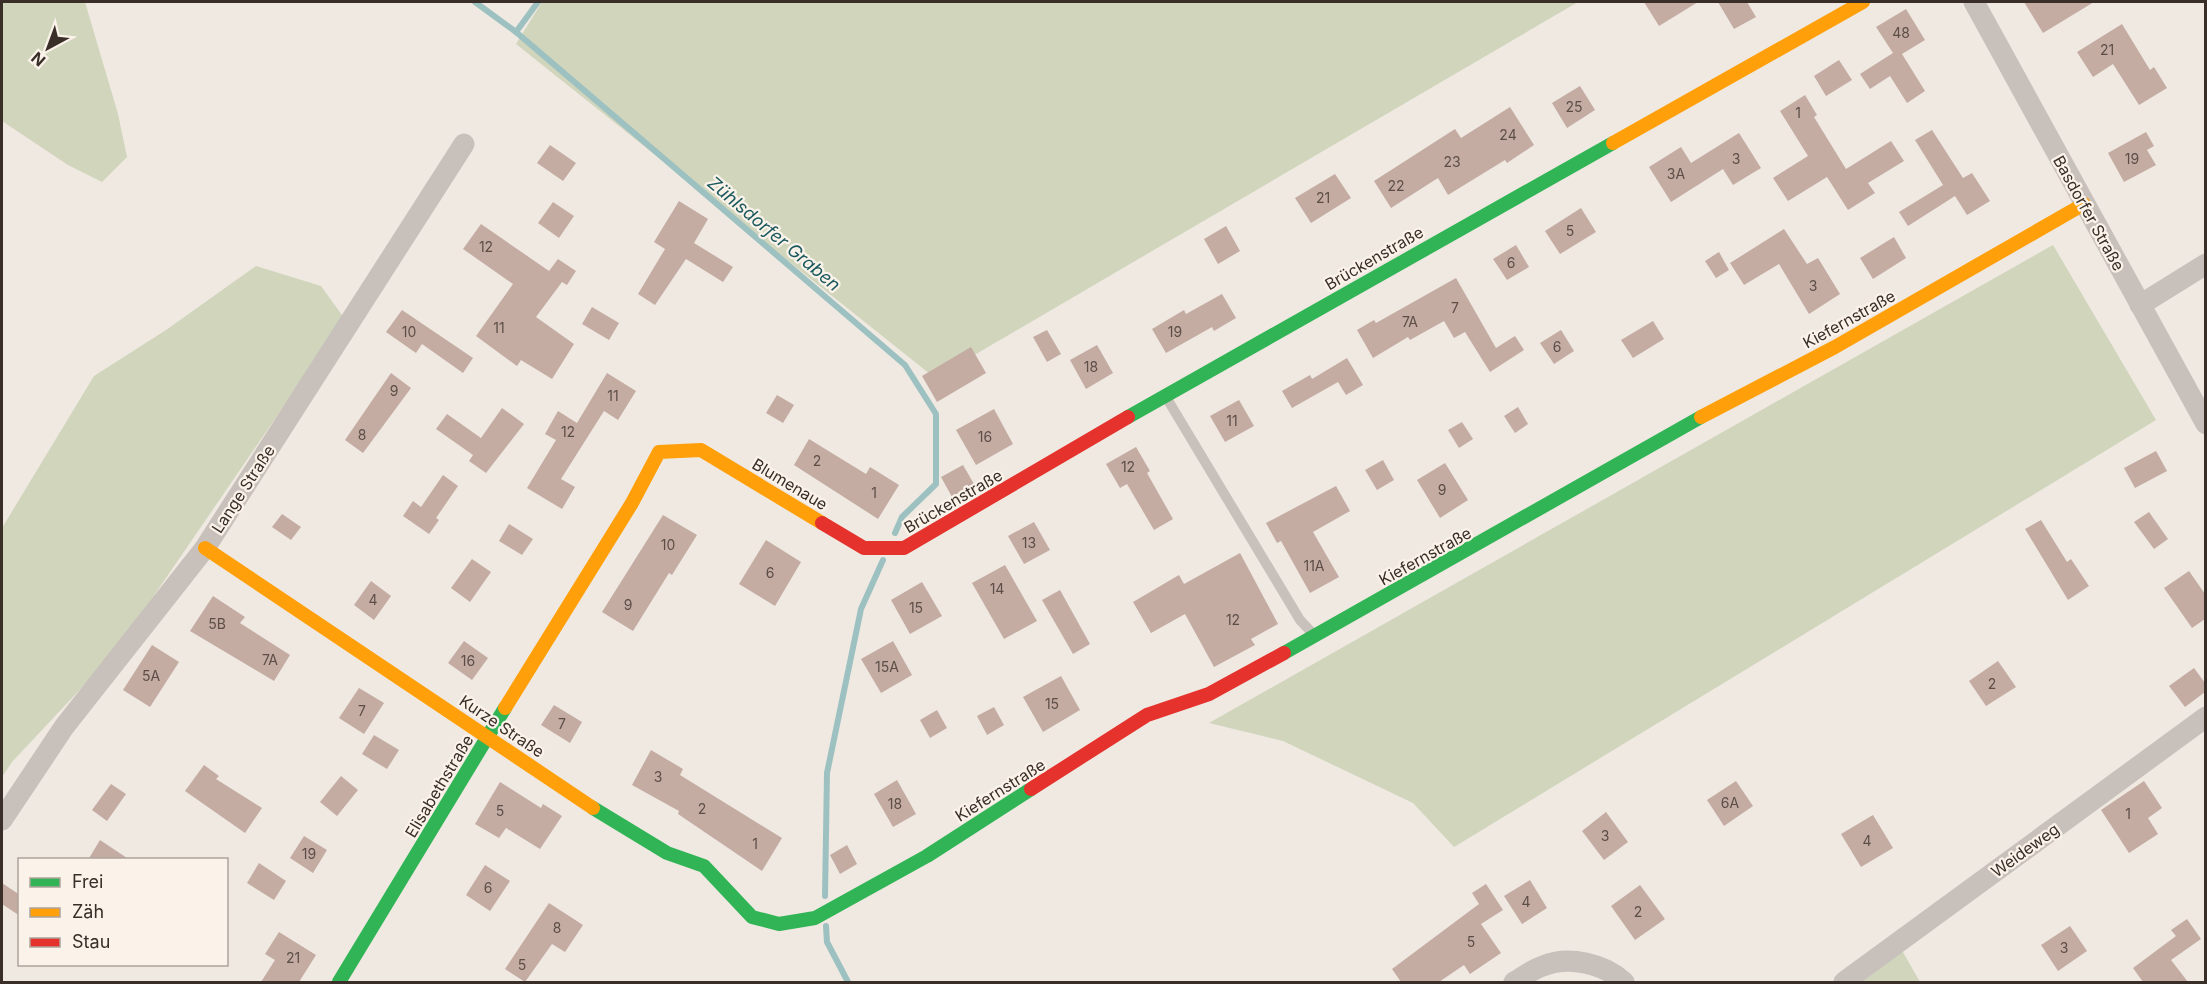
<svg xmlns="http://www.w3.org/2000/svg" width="2207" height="984" font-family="Inter,sans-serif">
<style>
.green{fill:#d0d5bc}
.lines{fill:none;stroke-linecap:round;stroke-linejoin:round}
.stream{stroke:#9dc1c1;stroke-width:6}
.building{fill:#c4aca3}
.lane{stroke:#c8c1bb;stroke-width:10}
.street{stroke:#c8c1bb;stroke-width:21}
.fast{stroke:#30b455;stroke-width:14}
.slow{stroke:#ff9f0a;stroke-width:14}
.jam{stroke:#e5322d;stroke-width:14}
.labels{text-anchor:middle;stroke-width:4.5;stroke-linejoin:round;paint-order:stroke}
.number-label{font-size:14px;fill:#5c4e47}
.street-label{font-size:16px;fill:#392e28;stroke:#fbf3ea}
.water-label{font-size:18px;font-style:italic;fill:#1b595e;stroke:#fbf3ea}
</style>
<rect width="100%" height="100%" fill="#efe9e2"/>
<!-- green -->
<g class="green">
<path d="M2,2H85L118,114L127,157L102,182L68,165L2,121Z"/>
<path d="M542,2H1578L935,378L516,44Z"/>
<path d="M2053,245L2156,420L1454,847L1413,803L1283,741L1209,723Z"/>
<path d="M256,266L321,286L344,318L116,651L12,762L2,777V528L94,376L166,330Z"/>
<path d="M1900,947L1920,982H1852Z"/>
</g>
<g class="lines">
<!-- stream -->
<g class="stream">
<path d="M475,2L516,32L905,365L936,414V484L902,517L895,533"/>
<path d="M516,32L538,2"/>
<path d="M825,896L827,773L861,609L883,560"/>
<path d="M826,926L827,942L848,982"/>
</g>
</g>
<!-- building -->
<g class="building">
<path d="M1644,2H1698L1659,26Z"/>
<path d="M1718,2H1747L1756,17L1734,29Z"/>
<path d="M2024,2H2094L2043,33Z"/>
<path d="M1906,9L1925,40L1902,54L1925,91L1907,103L1890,76L1870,89L1860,74L1893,53L1876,27Z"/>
<path d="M2122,24L2150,70L2154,67L2167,88L2139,105L2113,64L2093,77L2077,52Z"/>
<path d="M1839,60L1852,80L1826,96L1814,76Z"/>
<path d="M1580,86L1595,110L1567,128L1552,103Z"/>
<path d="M1805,95L1817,115L1814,117L1846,169L1891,141L1904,161L1868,183L1875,193L1848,210L1827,177L1788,201L1773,178L1808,156L1780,111Z"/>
<path d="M1510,107L1534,145L1507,163L1505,160L1448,195L1438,178L1391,208L1374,181L1455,129L1461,138Z"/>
<path d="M1932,130L1963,178L1972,173L1990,201L1967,215L1955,196L1908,226L1899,212L1943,185L1915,140Z"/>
<path d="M2146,132L2154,146L2147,150L2156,165L2124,182L2108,153Z"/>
<path d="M1739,133L1761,168L1733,185L1723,169L1671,202L1649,167L1681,147L1691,163Z"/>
<path d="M550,145L576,163L563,181L537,163Z"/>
<path d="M1335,174L1351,198L1311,223L1295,198Z"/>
<path d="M679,201L708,219L694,243L733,267L723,282L686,259L655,305L638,294L665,249L654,242Z"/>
<path d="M553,202L574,216L559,238L538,223Z"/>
<path d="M1581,208L1596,232L1560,254L1545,231Z"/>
<path d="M481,224L549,271L558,259L576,271L567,285L562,282L536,317L574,344L552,379L521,360L517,366L476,336L513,284L463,249Z"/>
<path d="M1226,226L1240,251L1218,264L1204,239Z"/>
<path d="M1784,229L1807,264L1818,258L1840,294L1809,314L1779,264L1744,285L1730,263Z"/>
<path d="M1894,237L1906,258L1873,279L1860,258Z"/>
<path d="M1516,245L1529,267L1507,280L1493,259Z"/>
<path d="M1719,252L1729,270L1716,278L1705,261Z"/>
<path d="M1456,278L1496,348L1515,336L1524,350L1490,372L1465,332L1454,338L1444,321L1410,340L1408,337L1373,358L1357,330L1374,320L1376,323Z"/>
<path d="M1222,294L1236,318L1214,331L1212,327L1166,353L1152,329L1184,310L1186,314Z"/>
<path d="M592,307L619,323L609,340L582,324Z"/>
<path d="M402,310L473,358L463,373L422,344L416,353L386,332Z"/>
<path d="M1653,321L1664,339L1633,358L1621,340Z"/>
<path d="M1047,330L1061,354L1047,362L1033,337Z"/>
<path d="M1561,330L1574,351L1554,364L1540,343Z"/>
<path d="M1097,345L1113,373L1086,389L1070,360Z"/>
<path d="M971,347L986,373L937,402L922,376Z"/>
<path d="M1347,358L1363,385L1346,395L1338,382L1292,408L1282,391L1310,375L1312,379Z"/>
<path d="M391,373L411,388L363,453L345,440Z"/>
<path d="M607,373L636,391L618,420L604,411L561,479L575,487L562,509L527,488L556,440L545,434L558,411L577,423Z"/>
<path d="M777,395L794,405L783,423L766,413Z"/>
<path d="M1239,400L1254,426L1225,442L1210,416Z"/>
<path d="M1518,407L1528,424L1515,433L1504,416Z"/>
<path d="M502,408L524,424L486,473L469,461L473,455L436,429L447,414L481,438Z"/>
<path d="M994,409L1013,444L976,465L956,430Z"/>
<path d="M1462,422L1473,439L1459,448L1448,430Z"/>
<path d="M809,439L866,474L870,467L899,485L878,519L794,465Z"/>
<path d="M1136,447L1150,471L1147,473L1173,519L1154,530L1127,484L1120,488L1106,464Z"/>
<path d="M2156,451L2167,471L2135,488L2124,468Z"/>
<path d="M1383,460L1394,480L1377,490L1365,470Z"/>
<path d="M1445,463L1468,500L1440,518L1417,480Z"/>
<path d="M963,465L974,484L952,497L941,477Z"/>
<path d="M443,475L458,486L436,518L439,520L429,534L403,516L413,501L421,507Z"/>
<path d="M1336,486L1350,511L1313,532L1339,577L1310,593L1281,541L1277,543L1266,523Z"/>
<path d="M2149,512L2168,539L2154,549L2134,522Z"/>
<path d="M282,514L301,527L291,540L272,527Z"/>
<path d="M663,515L697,535L672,575L669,573L633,631L602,612Z"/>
<path d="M2041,520L2067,562L2071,559L2089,586L2068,600L2025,529Z"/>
<path d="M1034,522L1050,550L1024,564L1008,536Z"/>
<path d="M509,524L533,539L522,555L499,541Z"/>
<path d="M766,540L801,562L775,606L739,584Z"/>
<path d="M1240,553L1278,624L1251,639L1255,645L1214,667L1185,614L1151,633L1133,602L1179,575L1184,584Z"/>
<path d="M472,559L491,572L470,602L451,588Z"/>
<path d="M1005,565L1037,621L1004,639L972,583Z"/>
<path d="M2189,571L2205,594V619L2192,628L2164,588Z"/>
<path d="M371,581L391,596L374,620L354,605Z"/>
<path d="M922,582L942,616L910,634L891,600Z"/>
<path d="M1060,590L1090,644L1073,654L1042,600Z"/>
<path d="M213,596L245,617L240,623L290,655L274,681L190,631Z"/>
<path d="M464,641L488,658L472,680L448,663Z"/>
<path d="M893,641L912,675L881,693L861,659Z"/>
<path d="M152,645L179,662L150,707L123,690Z"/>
<path d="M1998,661L2016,687L1986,706L1969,681Z"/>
<path d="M2194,668L2205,683V692L2185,707L2169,686Z"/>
<path d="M1061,676L1080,710L1043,732L1023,697Z"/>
<path d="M359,688L384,703L364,734L339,718Z"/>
<path d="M554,705L582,722L570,743L541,725Z"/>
<path d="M994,707L1004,725L987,735L977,716Z"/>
<path d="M937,710L947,728L930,738L920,720Z"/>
<path d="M374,735L399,750L387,769L362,754Z"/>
<path d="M651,750L683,769L680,775L782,838L762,871L678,814L679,811L632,785Z"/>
<path d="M204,765L219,776L216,779L262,808L245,833L185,791Z"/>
<path d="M341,776L358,790L337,816L320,802Z"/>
<path d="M897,780L916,814L893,827L874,794Z"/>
<path d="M1736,781L1753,806L1724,826L1707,800Z"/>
<path d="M2144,781L2162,808L2148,818L2158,834L2129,853L2101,810Z"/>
<path d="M500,782L541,808L543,804L562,816L540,849L506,828L499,838L475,824Z"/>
<path d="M111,784L126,794L107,821L92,810Z"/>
<path d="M1606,812L1628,842L1604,860L1582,831Z"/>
<path d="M1873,815L1893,848L1861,867L1841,834Z"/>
<path d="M304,836L327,850L313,873L290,858Z"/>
<path d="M100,840L130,860H88Z"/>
<path d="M847,845L857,864L840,874L830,855Z"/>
<path d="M259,863L286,881L274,900L247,883Z"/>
<path d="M485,865L510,881L490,911L466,895Z"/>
<path d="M1530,880L1547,908L1522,924L1504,896Z"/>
<path d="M2,883L20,895V916L2,904Z"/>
<path d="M1486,884L1503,910L1481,924L1501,953L1470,974L1464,965L1439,982H1401L1392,969L1479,904L1472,893Z"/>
<path d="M1640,885L1665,919L1635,940L1611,906Z"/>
<path d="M549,903L583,925L565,952L552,944L525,982L505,969Z"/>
<path d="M2187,919L2201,939L2171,960L2188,982H2143L2133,968L2176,936L2171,930Z"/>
<path d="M2070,926L2087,951L2058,971L2041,945Z"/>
<path d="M279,932L316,955L299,982H261L275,960L265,954Z"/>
</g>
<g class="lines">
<!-- lane -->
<path class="lane" d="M1166,397L1300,620L1315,636"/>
<!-- street -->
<g class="street">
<path d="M1974,2L2206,424"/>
<path d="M2140,305L2206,264"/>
<path d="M2,820L64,727L205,548L464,144"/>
<path d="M1514,982C1523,977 1533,969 1543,966C1569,955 1604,964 1624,982"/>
<path d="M1844,982L2206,717"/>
</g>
<!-- fast -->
<g class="fast">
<path d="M1128,417L1613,143"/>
<path d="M1284,653L1701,417"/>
<path d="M593,808L667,853L704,866L752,917L779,924L815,918L927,856L1031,789"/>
<path d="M339,982L505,708"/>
</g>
<!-- slow -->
<g class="slow">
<path d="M1613,143L1863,2"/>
<path d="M1701,417L1835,347L2084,204"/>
<path d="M205,548L593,808"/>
<path d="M505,708L632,503L659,452L701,450L822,523"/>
</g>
<!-- jam -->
<g class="jam">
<path d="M822,523L864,548H904L1128,417"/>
<path d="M1031,789L1147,715L1209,694L1284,653"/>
</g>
</g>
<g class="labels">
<!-- number labels -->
<g class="number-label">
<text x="1901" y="38">48</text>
<text x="2107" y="55">21</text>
<text x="1574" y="112">25</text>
<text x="1798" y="118">1</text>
<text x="1508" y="140">24</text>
<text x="1736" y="164">3</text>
<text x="2132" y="164">19</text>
<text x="1452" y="167">23</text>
<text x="1676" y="179">3A</text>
<text x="1396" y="191">22</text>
<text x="1323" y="203">21</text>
<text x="1570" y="236">5</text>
<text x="486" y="252">12</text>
<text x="1511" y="268">6</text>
<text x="1813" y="291">3</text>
<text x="1455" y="313">7</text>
<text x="1410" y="327">7A</text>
<text x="499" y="333">11</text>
<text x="409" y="337">10</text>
<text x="1175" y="337">19</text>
<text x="1557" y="352">6</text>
<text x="1091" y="372">18</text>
<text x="394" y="396">9</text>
<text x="613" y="401">11</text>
<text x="1232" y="426">11</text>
<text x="568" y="437">12</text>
<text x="362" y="440">8</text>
<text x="985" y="442">16</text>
<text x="817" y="466">2</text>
<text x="1128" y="472">12</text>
<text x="1442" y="495">9</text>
<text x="874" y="498">1</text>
<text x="1029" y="548">13</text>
<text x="668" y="550">10</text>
<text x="1314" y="571">11A</text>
<text x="770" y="578">6</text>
<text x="997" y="594">14</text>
<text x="373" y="605">4</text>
<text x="628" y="610">9</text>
<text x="916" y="613">15</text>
<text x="1233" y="625">12</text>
<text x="217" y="629">5B</text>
<text x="270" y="665">7A</text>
<text x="468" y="666">16</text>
<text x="887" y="672">15A</text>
<text x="151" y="681">5A</text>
<text x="1992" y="689">2</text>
<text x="1052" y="709">15</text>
<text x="362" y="716">7</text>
<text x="562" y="729">7</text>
<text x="658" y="782">3</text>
<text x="1730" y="808">6A</text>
<text x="895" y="809">18</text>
<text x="702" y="814">2</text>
<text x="500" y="816">5</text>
<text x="2128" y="819">1</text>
<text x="1605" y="841">3</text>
<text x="1867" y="846">4</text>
<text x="755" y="849">1</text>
<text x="309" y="859">19</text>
<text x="488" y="893">6</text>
<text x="1526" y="907">4</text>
<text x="1638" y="917">2</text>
<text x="557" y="933">8</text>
<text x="1471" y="947">5</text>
<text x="2064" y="953">3</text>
<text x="293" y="963">21</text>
<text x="522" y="970">5</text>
</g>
<!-- street labels -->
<g class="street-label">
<text transform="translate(2089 213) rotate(61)" y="6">Basdorfer Straße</text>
<text transform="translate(1374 258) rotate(-30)" y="6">Brückenstraße</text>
<text transform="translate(1849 319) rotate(-29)" y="6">Kiefernstraße</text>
<text transform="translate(790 484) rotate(31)" y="6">Blumenaue</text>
<text transform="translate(243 489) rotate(-57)" y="6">Lange Straße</text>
<text transform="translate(953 501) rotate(-30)" y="6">Brückenstraße</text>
<text transform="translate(1425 556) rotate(-29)" y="6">Kiefernstraße</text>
<text transform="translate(502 726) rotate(34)" y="6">Kurze Straße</text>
<text transform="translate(439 786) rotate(-59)" y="6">Elisabethstraße</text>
<text transform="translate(1000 790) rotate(-32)" y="6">Kiefernstraße</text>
<text transform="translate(2025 850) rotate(-36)" y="6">Weideweg</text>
</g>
<!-- water labels -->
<g class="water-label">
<text transform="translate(774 234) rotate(40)" y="6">Zühlsdorfer Graben</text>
</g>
</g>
<!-- border -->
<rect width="2207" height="984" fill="none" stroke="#392e28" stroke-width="6"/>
<!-- legend -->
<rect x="18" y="858" width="210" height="108" fill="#fbf3ea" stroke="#ada49c" stroke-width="1.5"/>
<rect x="30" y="878" width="30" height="9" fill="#30b455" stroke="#ada49c" stroke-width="1.5"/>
<text x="72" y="888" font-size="18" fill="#392e28">Frei</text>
<rect x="30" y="908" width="30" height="9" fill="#ff9f0a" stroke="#ada49c" stroke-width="1.5"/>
<text x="72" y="918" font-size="18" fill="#392e28">Zäh</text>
<rect x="30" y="938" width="30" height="9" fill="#e5322d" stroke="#ada49c" stroke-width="1.5"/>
<text x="72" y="948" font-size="18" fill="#392e28">Stau</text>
<!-- north arrow -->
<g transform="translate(48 48) rotate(221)" stroke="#fbf3ea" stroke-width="4.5" paint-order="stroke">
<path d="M0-4.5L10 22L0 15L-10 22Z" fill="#392e28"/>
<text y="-9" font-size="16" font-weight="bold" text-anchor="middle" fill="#392e28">N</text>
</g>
</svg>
